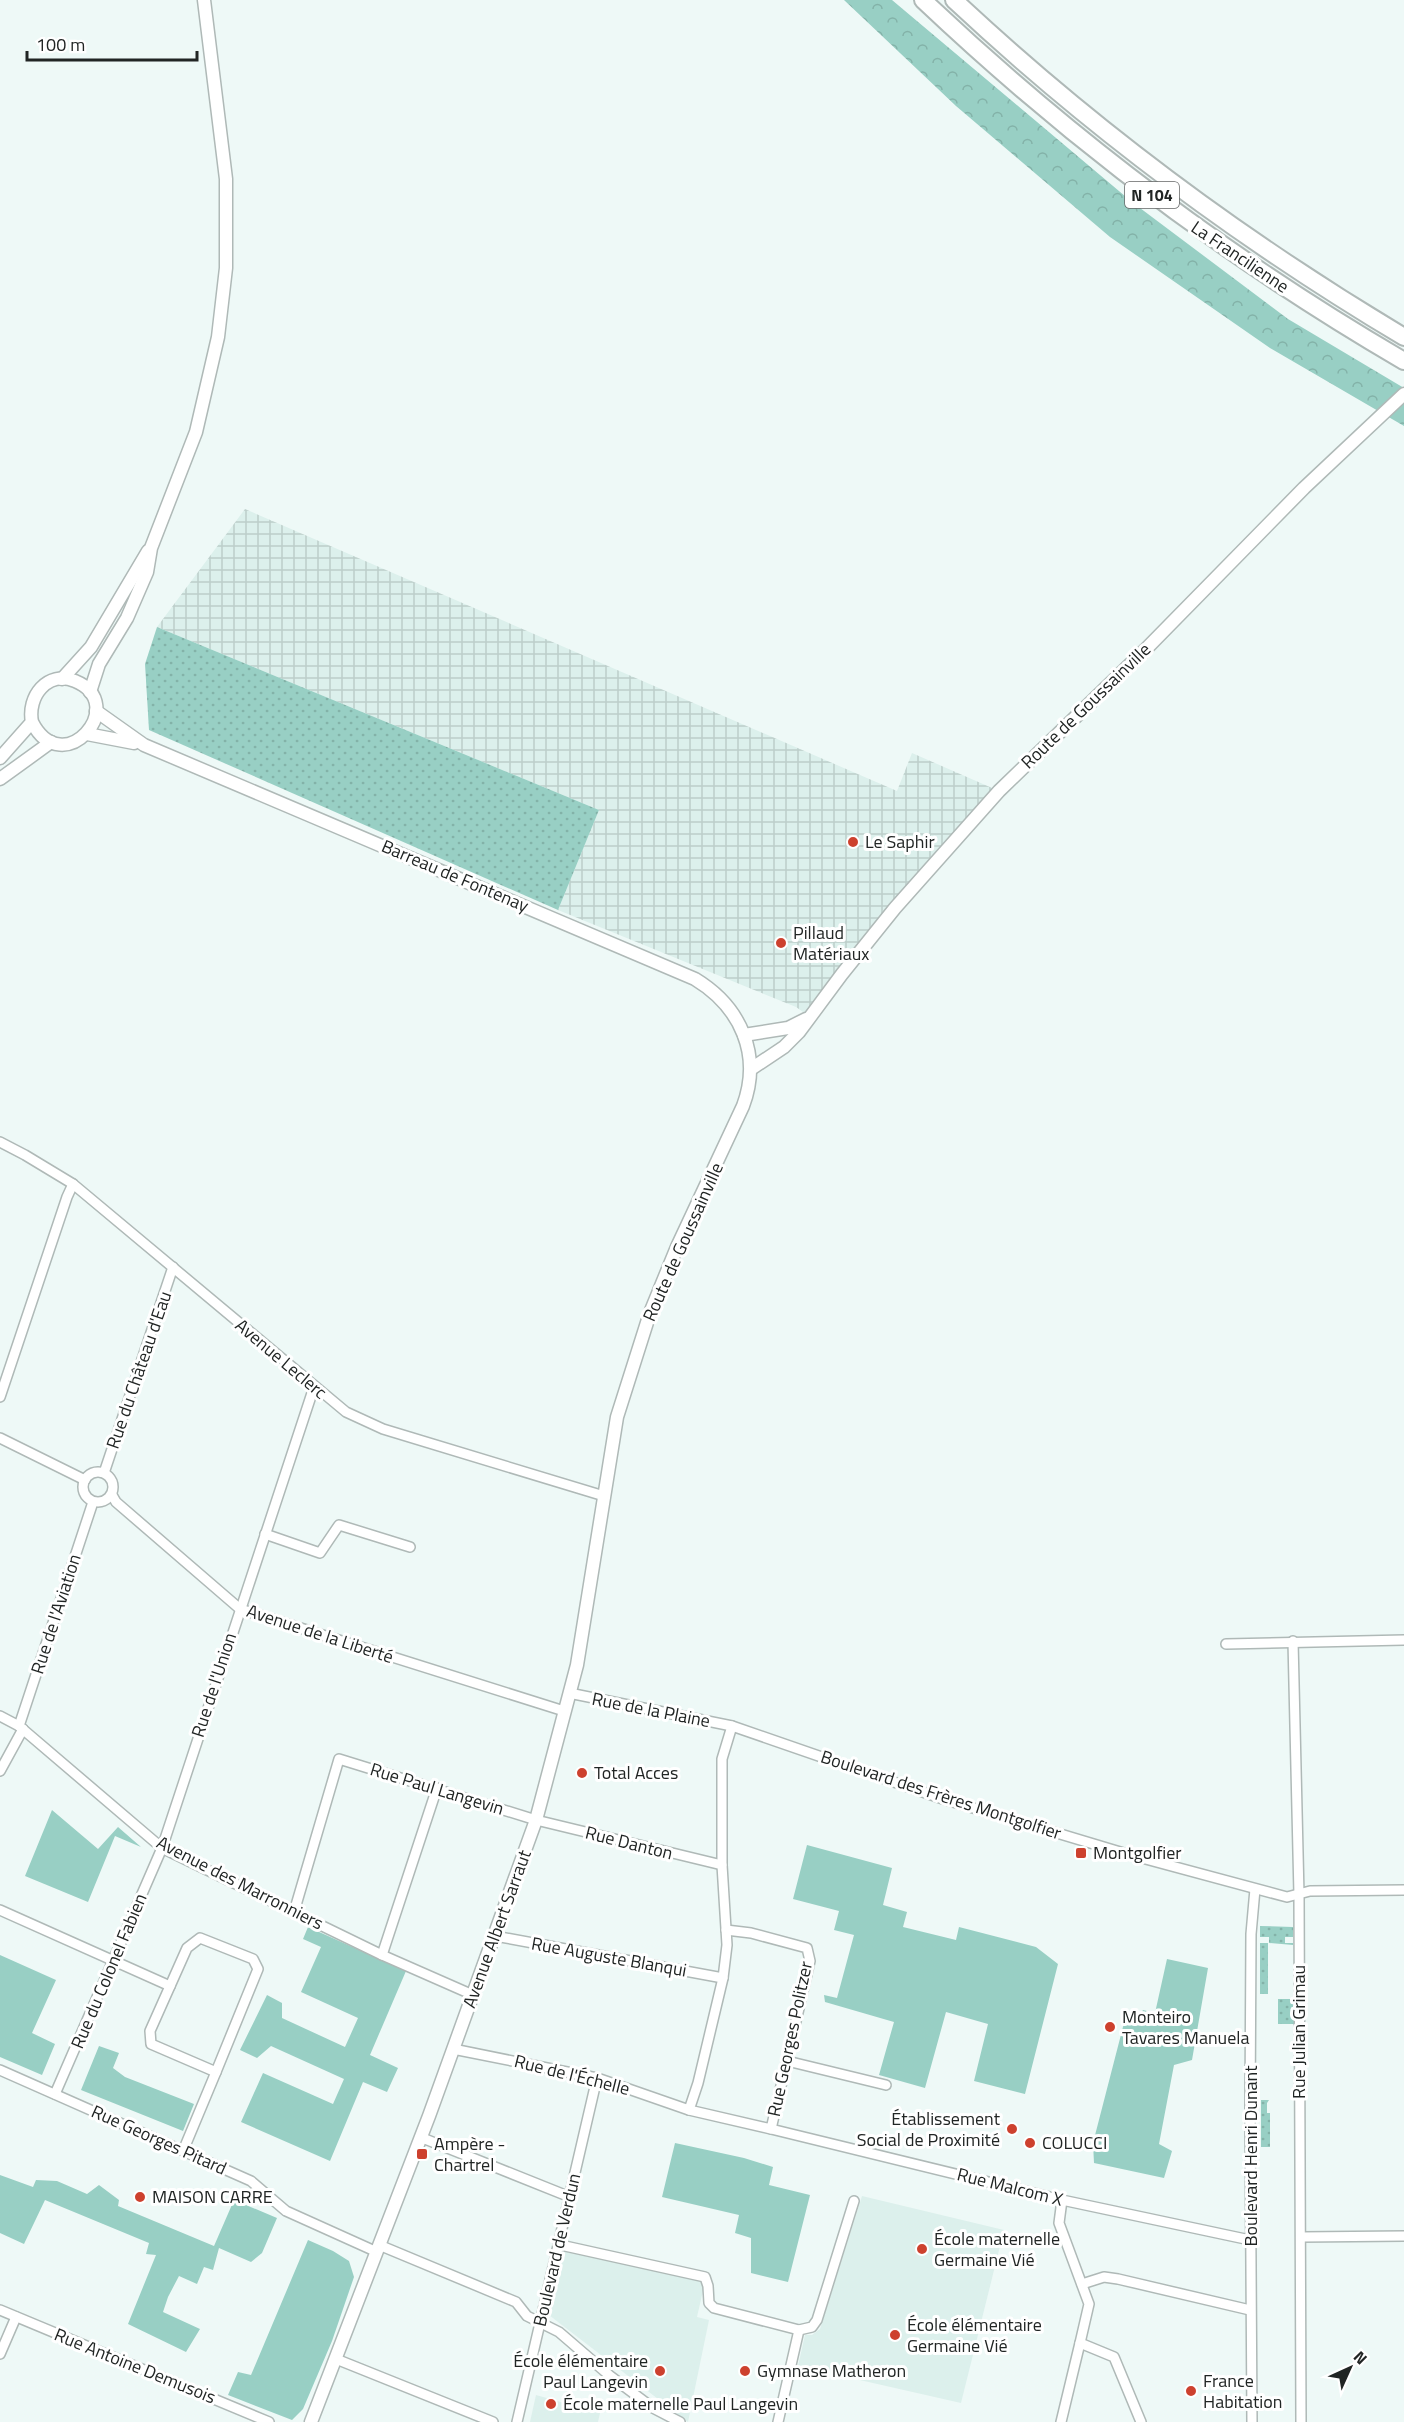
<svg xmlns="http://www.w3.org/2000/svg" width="1404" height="2422" font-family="'Titillium Web',sans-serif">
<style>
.built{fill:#dcf0ec}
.industrial{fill:url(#industrial-grid)}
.grass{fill:url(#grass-dots)}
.forest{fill:url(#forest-crowns)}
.green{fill:#98cfc4}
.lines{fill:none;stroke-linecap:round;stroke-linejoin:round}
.street-casing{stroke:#afb9b7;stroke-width:12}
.secondary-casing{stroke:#afb9b7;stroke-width:15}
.highway-casing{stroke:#afb9b7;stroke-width:20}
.street{stroke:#fff;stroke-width:9}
.secondary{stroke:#fff;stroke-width:12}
.highway{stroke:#fff;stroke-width:16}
.poi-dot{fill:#cd412e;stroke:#fff;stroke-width:2}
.labels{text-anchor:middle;stroke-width:6;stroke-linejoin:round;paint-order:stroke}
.shield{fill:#fff;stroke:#646666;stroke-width:1.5}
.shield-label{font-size:16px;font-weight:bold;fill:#212524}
.street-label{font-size:18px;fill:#212524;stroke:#fff}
.poi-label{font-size:18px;fill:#212524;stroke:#fff;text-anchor:start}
</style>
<defs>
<pattern id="industrial-grid" width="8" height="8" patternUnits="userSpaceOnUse" patternTransform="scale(1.5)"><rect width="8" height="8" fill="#dcf0ec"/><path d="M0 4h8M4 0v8" fill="none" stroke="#bcceca"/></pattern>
<pattern id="grass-dots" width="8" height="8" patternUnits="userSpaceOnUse" patternTransform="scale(1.5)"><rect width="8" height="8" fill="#98cfc4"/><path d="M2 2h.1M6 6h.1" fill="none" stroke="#83b2a8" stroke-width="1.8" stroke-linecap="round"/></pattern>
<pattern id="forest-crowns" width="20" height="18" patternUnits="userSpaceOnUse" patternTransform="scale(1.5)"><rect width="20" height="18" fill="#98cfc4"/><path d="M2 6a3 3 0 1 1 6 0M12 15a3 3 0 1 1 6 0" fill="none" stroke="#83b2a8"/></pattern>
</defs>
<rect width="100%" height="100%" fill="#eef9f7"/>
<!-- built -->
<g class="built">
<path d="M862,2196L1004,2230L961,2403L798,2366L805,2335H812L820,2329Z"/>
<path d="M563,2251L705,2282L697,2317L709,2320L688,2422L549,2315Z"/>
<path d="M536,2395L600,2413L598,2422H530Z"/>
</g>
<!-- industrial -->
<path class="industrial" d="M245,509L897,791L912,753L999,791L810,1017L796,1007L558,910L599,810L157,627Z"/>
<!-- grass -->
<g class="grass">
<path d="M157,627L599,810L558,910L149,730L145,664Z"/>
<path d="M1260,1926L1293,1927V1937H1285V1943H1293V1945L1269,1943V1937H1260Z"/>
<rect x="1260" y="1943" width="8" height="51"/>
<rect x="1278" y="1999" width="16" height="25"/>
<path d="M1261,2100H1269L1267,2103V2113H1270V2147H1261Z"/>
</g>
<!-- forest -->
<path class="forest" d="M844,0H892L1132,202L1288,319L1404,388V426L1270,348L1110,237L956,106Z"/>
<!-- green -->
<g class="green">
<path d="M52,1810L98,1849L118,1827L141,1847L115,1836L88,1902L25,1876Z"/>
<path d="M807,1845L892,1868L883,1905L907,1912L903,1927L956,1940L959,1927L1036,1947L1058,1964L1025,2094L974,2081L988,2024L946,2012L925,2088L879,2075L894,2022L825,2002L824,1995L837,1998L854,1935L834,1930L839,1911L793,1899Z"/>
<path d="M308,1927L406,1971L370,2055L398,2068L387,2092L363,2082L330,2161L241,2122L263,2073L333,2104L344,2079L271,2046L257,2058L240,2050L267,1995L282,2003V2018L345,2047L358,2018L301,1992L321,1947L303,1939Z"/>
<path d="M0,1955L56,1980L32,2033L55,2044L42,2075L0,2057Z"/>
<path d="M1167,1959L1208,1968L1192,2060L1174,2065L1159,2144L1172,2151L1164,2178L1094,2163L1093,2143L1124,2023L1135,2024L1143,2010L1155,2013Z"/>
<path d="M99,2046L119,2053L113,2068L125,2077L194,2104L183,2131L81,2090Z"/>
<path d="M675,2143L744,2158L773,2167L769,2185L810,2195L788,2282L751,2273V2238L735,2233L739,2215L662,2197Z"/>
<path d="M0,2175L33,2187L36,2180L57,2181L87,2194L99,2185L119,2200L118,2206L214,2246L234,2200L277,2218L262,2253L251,2262L219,2248L213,2270L204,2267L197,2284L179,2276L168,2297L163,2312L200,2329L186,2352L128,2324L156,2255L146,2254L149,2243L45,2200L24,2244L0,2233Z"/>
<path d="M308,2240L333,2251L349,2261L354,2277L332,2341L303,2409L292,2420L228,2395L238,2372L251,2375Z"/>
</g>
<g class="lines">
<!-- street casing -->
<g class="street-casing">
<g id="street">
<path d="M0,1142L25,1155L73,1184L346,1412L383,1429L604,1496"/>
<path d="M0,1397L67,1197L73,1184"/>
<path d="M0,1438L85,1480"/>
<circle cx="98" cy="1487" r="15"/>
<path d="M104,1473L173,1267"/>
<path d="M112,1495L116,1502L240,1609L564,1711"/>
<path d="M265,1534L320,1553L339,1525L410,1547"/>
<path d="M1293,1641L1299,1895L1301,2422"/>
<path d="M1226,1644L1404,1640"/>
<path d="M569,1693L732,1726L943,1799L1127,1854L1287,1897L1310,1891L1404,1890"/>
<path d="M0,1716L19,1726L162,1848L382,1955L473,1995"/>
<path d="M19,1726L93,1502"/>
<path d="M0,1771L23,1729"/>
<path d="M0,1910L170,1986"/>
<path d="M294,1912L339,1759L536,1820L722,1865"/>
<path d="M495,1936L723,1978"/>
<path d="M200,1938L253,1959L258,1969L216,2072L151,2044L150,2031L187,1948Z"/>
<path d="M382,1955L437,1788"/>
<path d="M453,2049L597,2078L689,2110L771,2129L810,1961L807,1948L751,1933L726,1930"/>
<path d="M787,2061L886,2085"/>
<path d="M0,2070L251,2181L286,2211L377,2252"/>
<path d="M55,2094L162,1848L314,1387"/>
<path d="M689,2110L698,2083L723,1978L727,1945L722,1865V1759L732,1726"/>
<path d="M771,2129L1062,2200L1250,2240"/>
<path d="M420,2137L570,2197"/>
<path d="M183,2151L216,2072"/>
<path d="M1062,2200L1059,2223L1089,2304L1080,2343L1114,2357L1141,2422"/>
<path d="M1302,2237L1404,2236"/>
<path d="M559,2242L565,2246L705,2277L708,2286L709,2303L714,2308L799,2330L812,2327L817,2320L854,2201"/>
<path d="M379,2245L516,2302L527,2316L559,2332L609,2375L653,2408L680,2422"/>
<path d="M1082,2284L1104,2277L1118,2279L1250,2310"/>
<path d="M0,2310L269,2422"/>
<path d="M0,2354L16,2317"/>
<path d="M336,2359L493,2422"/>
<path d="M517,2422L597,2078"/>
<path d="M778,2422L799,2330"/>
<path d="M1061,2422L1080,2343"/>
<path d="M1252,2422L1250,2111L1251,1934L1255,1889"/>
</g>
</g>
<!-- secondary casing -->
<g class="secondary-casing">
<g id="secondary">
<path d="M62,679L91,647L148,551"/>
<path d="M90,692L99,664L127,618L147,572L151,548L196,432L218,337L226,268V179L204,0"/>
<path d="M96,711L144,745L695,979C741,1007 762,1055 743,1106L677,1247L650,1313L617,1417L577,1665L536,1820L429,2116L311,2422"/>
<path d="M87,734L134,743"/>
<path d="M0,758L32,722C27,697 47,670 75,681C131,704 63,783 32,722"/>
<path d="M0,779L51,742"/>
<path d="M744,1035L788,1028L806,1019"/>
<path d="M751,1069L784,1047L799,1032L842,974L895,908L999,791L1145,650L1304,488L1404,394"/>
</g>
</g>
<!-- highway casing -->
<g class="highway-casing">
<g id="highway">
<path d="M923,0C1071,140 1227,258 1404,361"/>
<path d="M954,0C1091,128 1243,241 1404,337"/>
</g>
</g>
<!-- street -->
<use href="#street" class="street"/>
<!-- secondary -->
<use href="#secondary" class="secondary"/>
<!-- highway -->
<use href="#highway" class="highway"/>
</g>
<!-- markers -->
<g class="poi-dot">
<circle cx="853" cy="842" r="6"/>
<circle cx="781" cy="943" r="6"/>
<circle cx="582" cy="1773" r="6"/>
<rect x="1075" y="1847" width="12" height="12" rx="3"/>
<circle cx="1110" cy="2027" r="6"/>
<circle cx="1012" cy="2129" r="6"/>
<circle cx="1030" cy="2143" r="6"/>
<rect x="416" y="2148" width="12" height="12" rx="3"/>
<circle cx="140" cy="2197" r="6"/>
<circle cx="922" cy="2249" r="6"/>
<circle cx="895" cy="2335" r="6"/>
<circle cx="660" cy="2371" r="6"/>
<circle cx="745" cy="2371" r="6"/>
<circle cx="1191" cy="2391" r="6"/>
<circle cx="551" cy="2404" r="6"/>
</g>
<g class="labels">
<!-- shield labels -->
<rect class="shield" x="1125" y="182" width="54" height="26" rx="4.5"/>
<g class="shield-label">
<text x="1152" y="201">N 104</text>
</g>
<!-- street labels -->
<g class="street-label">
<text transform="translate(1240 257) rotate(34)" y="6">La Francilienne</text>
<text transform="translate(1086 706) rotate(-44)" y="6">Route de Goussainville</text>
<text transform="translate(455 876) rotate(23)" y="6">Barreau de Fontenay</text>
<text transform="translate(683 1242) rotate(-66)" y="6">Route de Goussainville</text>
<text transform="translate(281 1359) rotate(40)" y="6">Avenue Leclerc</text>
<text transform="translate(139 1370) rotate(-71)" y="6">Rue du Château d'Eau</text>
<text transform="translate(56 1614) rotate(-72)" y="6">Rue de l'Aviation</text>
<text transform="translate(320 1634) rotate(18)" y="6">Avenue de la Liberté</text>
<text transform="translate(214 1685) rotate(-72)" y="6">Rue de l'Union</text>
<text transform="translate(651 1710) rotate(11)" y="6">Rue de la Plaine</text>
<text transform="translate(437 1789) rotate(17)" y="6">Rue Paul Langevin</text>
<text transform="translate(941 1795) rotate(18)" y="6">Boulevard des Frères Montgolfier</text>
<text transform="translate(629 1843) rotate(14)" y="6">Rue Danton</text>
<text transform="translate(240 1883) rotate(27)" y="6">Avenue des Marronniers</text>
<text transform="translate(497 1929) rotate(-70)" y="6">Avenue Albert Sarraut</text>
<text transform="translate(609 1957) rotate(10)" y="6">Rue Auguste Blanqui</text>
<text transform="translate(109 1971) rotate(-67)" y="6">Rue du Colonel Fabien</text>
<text transform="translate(1299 2032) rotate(-90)" y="6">Rue Julian Grimau</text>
<text transform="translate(790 2039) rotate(-78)" y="6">Rue Georges Politzer</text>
<text transform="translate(572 2075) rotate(14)" y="6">Rue de l'Échelle</text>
<text transform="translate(159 2140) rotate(24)" y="6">Rue Georges Pitard</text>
<text transform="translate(1251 2156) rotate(-90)" y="6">Boulevard Henri Dunant</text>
<text transform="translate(1010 2187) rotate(14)" y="6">Rue Malcom X</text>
<text transform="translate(557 2250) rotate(-77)" y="6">Boulevard de Verdun</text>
<text transform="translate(135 2366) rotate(22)" y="6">Rue Antoine Demusois</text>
</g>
<!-- poi labels -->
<g class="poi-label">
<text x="865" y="848">Le Saphir</text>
<text x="793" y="939">Pillaud<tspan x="793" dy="21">Matériaux</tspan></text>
<text x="594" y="1779">Total Acces</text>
<text x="1093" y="1859">Montgolfier</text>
<text x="1122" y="2023">Monteiro<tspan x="1122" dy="21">Tavares Manuela</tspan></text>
<text x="1000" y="2125" text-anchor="end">Établissement<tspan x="1000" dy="21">Social de Proximité</tspan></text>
<text x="1042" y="2149">COLUCCI</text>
<text x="434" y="2150">Ampère -<tspan x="434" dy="21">Chartrel</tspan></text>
<text x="152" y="2203">MAISON CARRE</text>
<text x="934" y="2245">École maternelle<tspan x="934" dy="21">Germaine Vié</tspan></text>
<text x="907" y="2331">École élémentaire<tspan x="907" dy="21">Germaine Vié</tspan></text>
<text x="648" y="2367" text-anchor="end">École élémentaire<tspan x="648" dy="21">Paul Langevin</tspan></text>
<text x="757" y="2377">Gymnase Matheron</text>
<text x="1203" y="2387">France<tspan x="1203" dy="21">Habitation</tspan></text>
<text x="563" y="2410">École maternelle Paul Langevin</text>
</g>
</g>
<!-- north arrow -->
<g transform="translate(1350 2368) rotate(45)" stroke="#ffffff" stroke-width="4.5" paint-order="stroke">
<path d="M0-4.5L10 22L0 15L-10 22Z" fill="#212524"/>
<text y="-9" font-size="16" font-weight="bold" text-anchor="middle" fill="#212524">N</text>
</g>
<!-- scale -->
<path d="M27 51v9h170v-9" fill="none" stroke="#212524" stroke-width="3"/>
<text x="36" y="51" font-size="18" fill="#212524" stroke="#ffffff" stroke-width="4.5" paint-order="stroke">100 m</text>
</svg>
